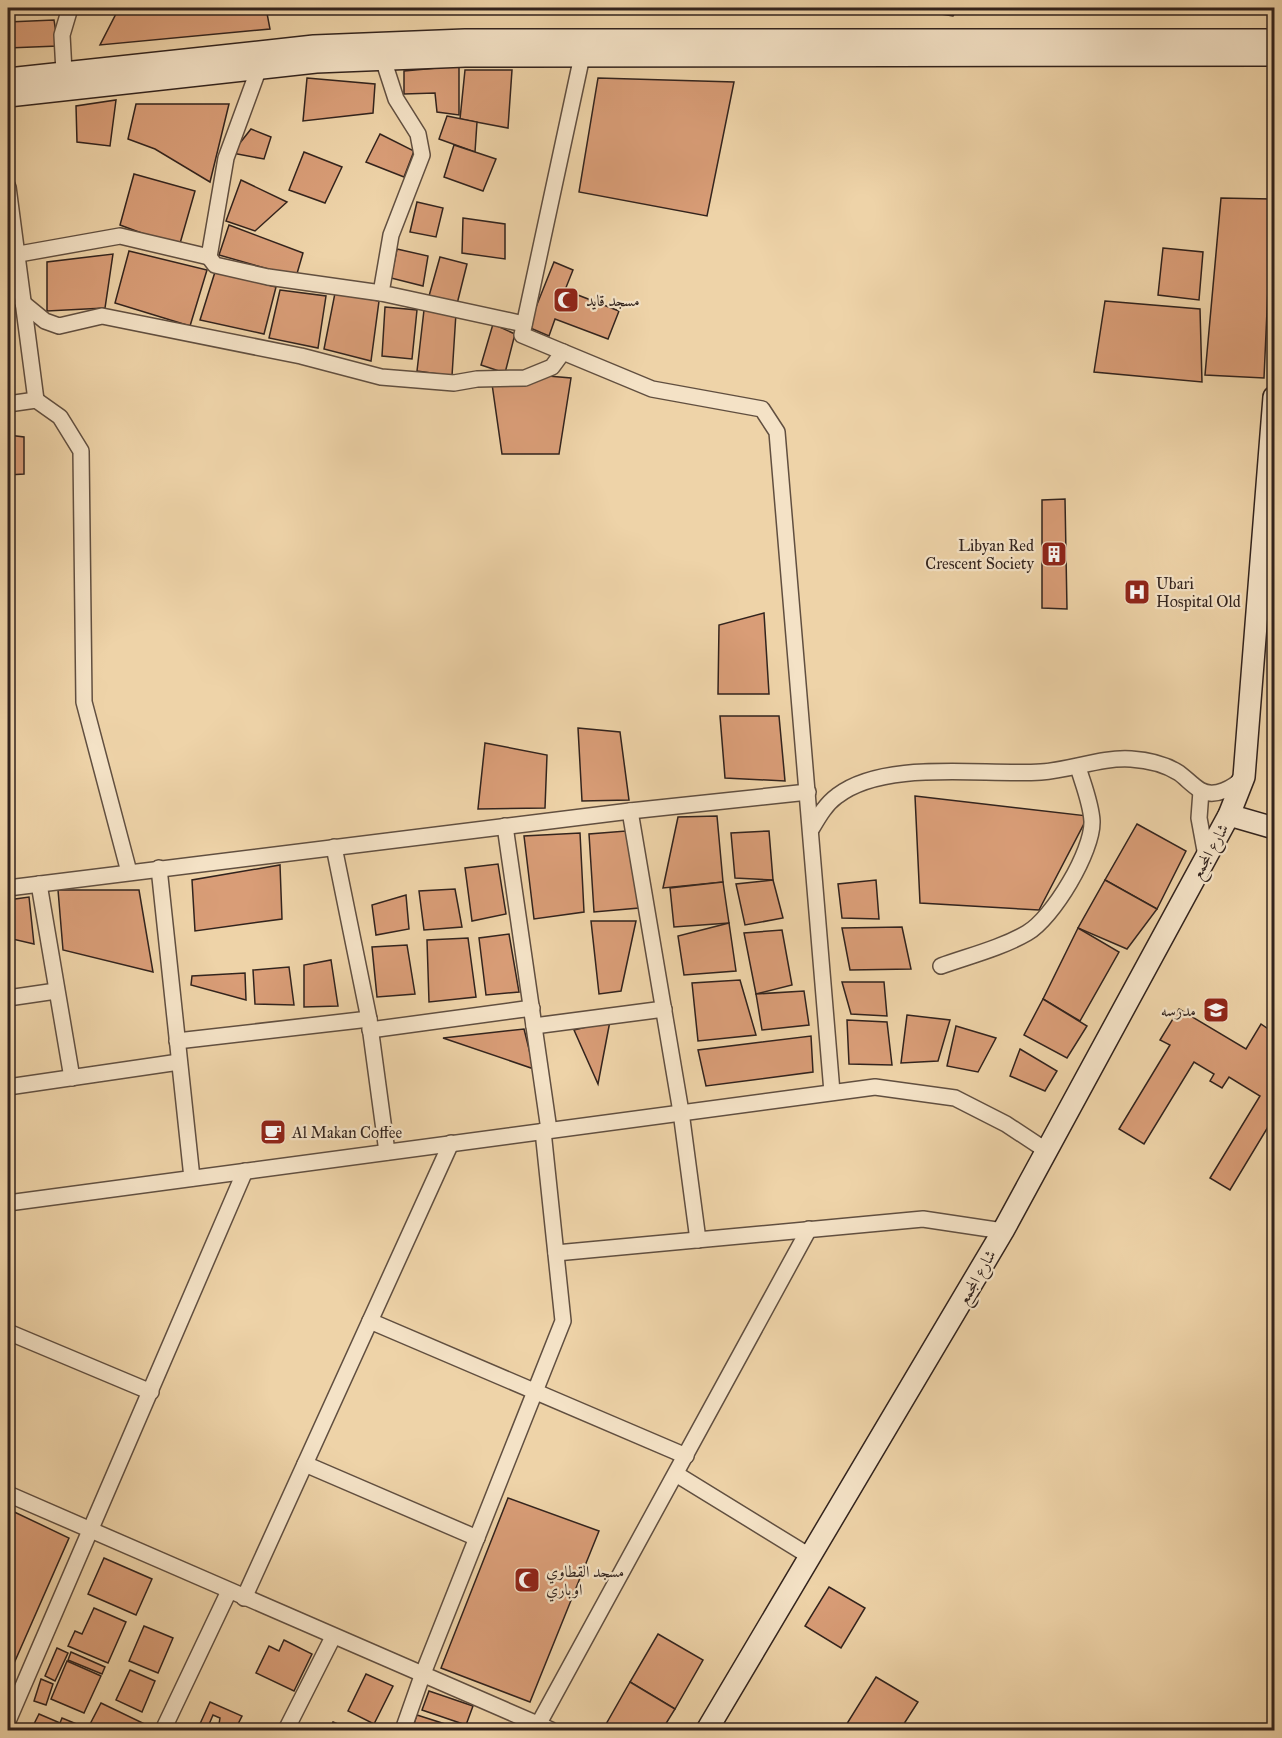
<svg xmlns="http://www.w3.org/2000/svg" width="1282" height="1738" font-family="'IM FELL Great Primer',Amiri,serif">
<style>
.building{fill:#d99d77;stroke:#32231d;stroke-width:1.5}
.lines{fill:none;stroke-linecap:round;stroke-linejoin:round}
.street-casing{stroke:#614f40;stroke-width:18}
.secondary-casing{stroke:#32231d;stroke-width:24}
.street{stroke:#f4e2c6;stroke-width:15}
.secondary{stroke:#f4e2c6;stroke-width:21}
.labels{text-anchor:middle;stroke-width:4.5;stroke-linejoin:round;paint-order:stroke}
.poi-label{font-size:16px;fill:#32231d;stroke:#f4e2c6;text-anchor:start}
.street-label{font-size:16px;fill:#32231d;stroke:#f4e2c6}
</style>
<rect width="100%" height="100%" fill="#eed3a8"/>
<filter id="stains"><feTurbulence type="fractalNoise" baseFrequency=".00333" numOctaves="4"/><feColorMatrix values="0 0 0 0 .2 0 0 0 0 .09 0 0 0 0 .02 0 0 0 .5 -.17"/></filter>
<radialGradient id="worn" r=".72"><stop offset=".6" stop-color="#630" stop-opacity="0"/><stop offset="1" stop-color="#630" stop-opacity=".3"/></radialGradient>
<!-- building -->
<g class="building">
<path d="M119,8H266L270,29L100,45Z"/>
<path d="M917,8H958L953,16L915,10Z"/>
<rect x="1269" y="8" width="5" height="11"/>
<path d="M54,20L58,46L8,48V22Z"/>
<path d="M459,66V115L437,112L435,93L404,94V71Z"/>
<path d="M465,70H512L508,128L460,119Z"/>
<path d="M307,78L375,84L373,113L303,121Z"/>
<path d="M598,78L734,82L707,216L579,192Z"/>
<path d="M116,100L110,146L77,142L76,106Z"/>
<path d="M136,104H229L210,182L155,149L128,139Z"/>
<path d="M447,116L477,122L475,152L439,139Z"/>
<path d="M251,129L271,137L264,159L232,153Z"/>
<path d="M380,134L414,151L404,177L366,162Z"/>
<path d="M454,145L496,159L483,191L444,177Z"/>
<path d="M304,152L342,167L325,203L289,190Z"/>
<path d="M134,174L195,191L179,247L120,225Z"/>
<path d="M241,180L287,202L255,231L226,221Z"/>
<path d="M1221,198L1272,199L1264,378L1205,375Z"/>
<path d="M417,202L443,208L436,237L410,232Z"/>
<path d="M463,218L505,224V259L462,253Z"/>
<path d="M229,225L303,253L296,277L219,255Z"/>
<path d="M1163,248L1203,252L1199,300L1158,295Z"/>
<path d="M397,249L428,256L423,286L391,278Z"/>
<path d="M129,251L207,270L190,326L115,303Z"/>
<path d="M113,254L105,308L47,311V262Z"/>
<path d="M440,257L467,264L457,304L429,296Z"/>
<path d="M554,262L573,270L565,290L619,311L608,339L555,319L549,336L528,327Z"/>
<path d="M215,272L276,287L264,334L200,320Z"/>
<path d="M280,290L326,296L318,348L269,338Z"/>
<path d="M335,293L379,301L371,361L324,349Z"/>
<path d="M1105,301L1200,309L1202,382L1094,372Z"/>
<path d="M385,307L417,310L412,359L382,356Z"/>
<path d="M424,310L456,313L452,376L417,371Z"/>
<path d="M493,324L515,334L505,373L481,365Z"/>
<path d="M548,376L571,378L559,454H502L492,384Z"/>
<path d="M8,435L24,437V474L8,475Z"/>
<path d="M1065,499L1067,609L1042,608V500Z"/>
<path d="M764,613L769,694H718L719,625Z"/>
<path d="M720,716H779L785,781L725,778Z"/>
<path d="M578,728L620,732L629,800L582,801Z"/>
<path d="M485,743L547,755L545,808L478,809Z"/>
<path d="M915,796L1088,816L1039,910L920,903Z"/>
<path d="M717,816L723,882L663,888L678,817Z"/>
<path d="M1137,824L1186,851L1157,909L1105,880Z"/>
<path d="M626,831L639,908L594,912L589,834Z"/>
<path d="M769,831L773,880L735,878L731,833Z"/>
<path d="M580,833L584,912L534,919L524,836Z"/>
<path d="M498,864L506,914L472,921L465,868Z"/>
<path d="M280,865L282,919L195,931L192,880Z"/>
<path d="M773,880L783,918L745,925L736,884Z"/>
<path d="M876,880L879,919L842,918L838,884Z"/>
<path d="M1105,880L1157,909L1127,949L1078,928Z"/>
<path d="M723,882L729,923L674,927L670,888Z"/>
<path d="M455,889L462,927L424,930L419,891Z"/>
<path d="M58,890H139L153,972L63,950Z"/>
<path d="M406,895L409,929L376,935L372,905Z"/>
<path d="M29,897L34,944L8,938V900Z"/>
<path d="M591,921H636L621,991L599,994Z"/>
<path d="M729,923L736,971L684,975L678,936Z"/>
<path d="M902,927L911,969L850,970L842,928Z"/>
<path d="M1078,928L1119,952L1080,1021L1043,999Z"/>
<path d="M782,930L792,985L756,994L744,933Z"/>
<path d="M509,934L519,992L486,995L479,938Z"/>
<path d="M468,938L476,997L429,1002L427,940Z"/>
<path d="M407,945L415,994L377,997L372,947Z"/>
<path d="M331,960L338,1006L304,1007V965Z"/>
<path d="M289,967L294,1005L255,1004L253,970Z"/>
<path d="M245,973L246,1000L191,985L192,976Z"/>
<path d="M740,980L756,1035L698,1041L692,983Z"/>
<path d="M842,982H884L887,1016L851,1014Z"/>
<path d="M804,991L809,1025L762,1030L756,994Z"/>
<path d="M1043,999L1087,1026L1067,1058L1024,1035Z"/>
<path d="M1179,1009L1246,1049L1261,1024L1274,1033V1117L1230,1190L1210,1178L1260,1096L1229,1077L1222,1088L1210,1081L1214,1074L1194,1062L1144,1144L1119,1129L1170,1045L1160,1040Z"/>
<path d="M907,1015L950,1020L938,1061L901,1063Z"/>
<path d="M847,1020L887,1022L892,1065L849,1064Z"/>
<path d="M610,1021L598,1084L574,1030Z"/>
<path d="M956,1026L996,1038L978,1072L947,1066Z"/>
<path d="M524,1029L534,1069L443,1038Z"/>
<path d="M811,1036L813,1072L706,1086L698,1050Z"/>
<path d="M1020,1049L1057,1071L1045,1091L1010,1076Z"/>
<path d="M508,1498L599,1531L530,1702L441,1668Z"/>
<path d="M8,1509L69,1538L8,1677Z"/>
<path d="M104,1558L152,1579L136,1615L88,1594Z"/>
<path d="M829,1587L865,1608L841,1648L805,1626Z"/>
<path d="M94,1608L126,1622L108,1663L68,1646L75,1631L82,1634Z"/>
<path d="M144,1626L173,1638L158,1673L129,1661Z"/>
<path d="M658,1634L703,1660L675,1709L630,1682Z"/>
<path d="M284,1640L312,1654L294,1691L256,1673L269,1646L279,1651Z"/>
<path d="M57,1648L68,1653L55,1681L45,1676Z"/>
<path d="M71,1652L105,1667L102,1674L68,1660Z"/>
<path d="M67,1661L101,1676L84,1713L51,1699Z"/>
<path d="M130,1670L155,1681L142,1712L116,1700Z"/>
<path d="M366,1674L393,1686L374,1724L348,1711Z"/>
<path d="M876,1677L918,1702L900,1730H843Z"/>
<path d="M41,1679L53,1684L46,1705L34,1701Z"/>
<path d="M630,1682L675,1709L662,1730H613L605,1726Z"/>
<path d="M429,1691L473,1706L466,1725L422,1710Z"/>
<path d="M210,1702L242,1716L235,1730H218L220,1718L213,1715L207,1729L199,1726Z"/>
<path d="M101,1703L151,1727L149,1730H87Z"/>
<path d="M39,1714L60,1723L62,1718L79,1725L77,1730H31Z"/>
<path d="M417,1715L464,1730H427L413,1726Z"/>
<path d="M333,1722L352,1730H329Z"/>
</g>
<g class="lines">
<!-- street casing -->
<g class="street-casing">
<g id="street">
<path d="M582,56L522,335L652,389L762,409L777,432L832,1092"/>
<path d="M383,59L396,99L418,134L422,155L391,235L381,293L524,324"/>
<path d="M259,68L226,158L209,257L215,265L268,277L381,293"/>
<path d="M64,72L62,35L70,8"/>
<path d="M8,187L36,400"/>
<path d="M8,256L120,236L209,257"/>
<path d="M23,303L45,321L59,326L102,316L301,356L381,377L454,383L477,379L525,378L552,367L563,352"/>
<path d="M8,404L36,400L60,417L81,451L84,702L129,872"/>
<path d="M1201,791L1199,818L1206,856"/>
<path d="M630,811L681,1112L698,1240"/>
<path d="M505,826L549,1130"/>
<path d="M812,828C819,816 826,804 837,796C885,759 983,776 1041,772C1071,770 1102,757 1131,759C1147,760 1165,764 1179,773C1186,778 1192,785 1200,790C1215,799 1234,787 1244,777"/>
<path d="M334,847L369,1019L387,1152"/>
<path d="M159,868L192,1178"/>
<path d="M39,884L72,1078"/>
<path d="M8,888L630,811L808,792"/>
<path d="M941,966C969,956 1001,948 1027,933C1053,918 1093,851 1092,821C1091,803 1083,784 1078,767"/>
<path d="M8,998L56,991"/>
<path d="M534,1026L664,1009"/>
<path d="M370,1030L532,1008"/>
<path d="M177,1041L369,1019"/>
<path d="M8,1087L179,1062"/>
<path d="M8,1203L875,1087L955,1098L1006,1124L1047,1151"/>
<path d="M556,1253L923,1219L1003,1231"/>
<path d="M370,1321L686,1456"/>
<path d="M8,1332L151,1392"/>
<path d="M305,1464L477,1538"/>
<path d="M676,1474L811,1557"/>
<path d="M8,1494L551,1730"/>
<path d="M244,1598L451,1143"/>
<path d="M8,1721L245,1171"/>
<path d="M538,1725L809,1229"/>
<path d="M163,1730L229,1591"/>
<path d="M286,1730L333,1637"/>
<path d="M403,1730L422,1676L563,1321L543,1131"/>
</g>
</g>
<!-- secondary casing -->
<g class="secondary-casing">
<g id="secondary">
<path d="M8,79L314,46L465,40H1274"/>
<path d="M8,96L316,62L465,56L1274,55"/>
<path d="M1229,815L1274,828"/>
<path d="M707,1730L1003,1231L1229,815L1244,777L1274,397"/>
</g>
</g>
<!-- street -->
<use href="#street" class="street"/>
<!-- secondary -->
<use href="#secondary" class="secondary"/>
</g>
<!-- icons -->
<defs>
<g id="mosque-square" transform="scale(1.35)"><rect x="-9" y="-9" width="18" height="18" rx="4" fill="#8f2418" stroke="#f4e2c6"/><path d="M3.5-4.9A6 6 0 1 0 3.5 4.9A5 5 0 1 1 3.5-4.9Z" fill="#fff"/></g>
<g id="building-square" transform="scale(1.35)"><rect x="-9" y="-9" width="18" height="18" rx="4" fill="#8f2418" stroke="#f4e2c6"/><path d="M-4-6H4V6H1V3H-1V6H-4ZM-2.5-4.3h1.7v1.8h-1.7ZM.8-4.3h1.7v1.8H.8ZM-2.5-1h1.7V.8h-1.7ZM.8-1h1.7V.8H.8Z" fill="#fff"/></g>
<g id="hospital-square" transform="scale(1.35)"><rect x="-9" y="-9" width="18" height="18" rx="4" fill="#8f2418" stroke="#f4e2c6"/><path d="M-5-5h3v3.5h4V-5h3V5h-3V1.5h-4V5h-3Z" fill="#fff"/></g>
<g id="school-square" transform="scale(1.35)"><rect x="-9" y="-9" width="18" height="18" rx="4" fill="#8f2418" stroke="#f4e2c6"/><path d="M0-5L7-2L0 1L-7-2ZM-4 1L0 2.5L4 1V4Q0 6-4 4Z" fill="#fff"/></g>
<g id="cafe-square" transform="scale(1.35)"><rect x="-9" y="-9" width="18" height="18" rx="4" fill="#8f2418" stroke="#f4e2c6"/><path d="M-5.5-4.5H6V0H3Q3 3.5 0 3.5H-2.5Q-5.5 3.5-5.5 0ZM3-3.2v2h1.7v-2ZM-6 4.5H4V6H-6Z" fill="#fff"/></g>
</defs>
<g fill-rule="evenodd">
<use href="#mosque-square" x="566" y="300"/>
<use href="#building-square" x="1054" y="554"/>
<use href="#hospital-square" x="1137" y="592"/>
<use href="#school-square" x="1216" y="1010"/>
<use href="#cafe-square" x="273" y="1132"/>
<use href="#mosque-square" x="527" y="1580"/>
</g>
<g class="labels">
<!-- poi labels -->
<g class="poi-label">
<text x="586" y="306">مسجد قايد</text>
<text x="1034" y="551" text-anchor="end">Libyan Red<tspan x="1034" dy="18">Crescent Society</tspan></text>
<text x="1156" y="589">Ubari<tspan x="1156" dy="18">Hospital Old</tspan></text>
<text x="1196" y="1016" text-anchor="end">مدرسه</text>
<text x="292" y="1138">Al Makan Coffee</text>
<text x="546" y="1577">مسجد القطاوي<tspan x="546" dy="18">اوباري</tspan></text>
</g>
<!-- street labels -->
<g class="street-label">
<text transform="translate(1209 851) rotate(-61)" y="6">شارع المجمع</text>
<text transform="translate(976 1277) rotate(-60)" y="6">شارع المجمع</text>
</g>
</g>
<!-- margin -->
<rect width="1282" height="1738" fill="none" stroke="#eed3a8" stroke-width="30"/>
<rect x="9" y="9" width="1264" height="1720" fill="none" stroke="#32231d" stroke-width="3"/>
<rect x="15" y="15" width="1252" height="1708" fill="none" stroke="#32231d" stroke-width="1.5"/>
<rect width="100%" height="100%" filter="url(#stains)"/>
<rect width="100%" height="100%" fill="url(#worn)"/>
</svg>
